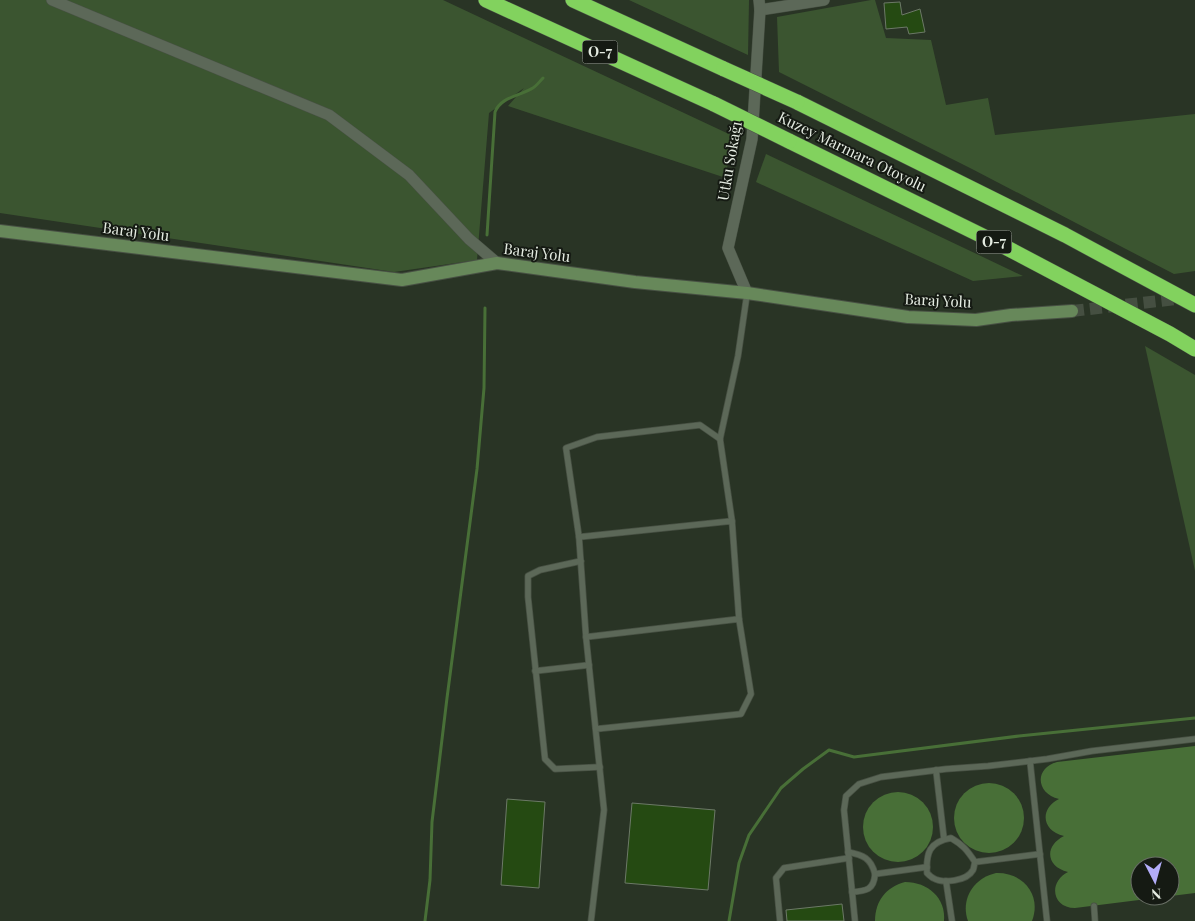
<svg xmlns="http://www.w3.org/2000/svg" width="1195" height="921" font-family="'Playfair Display',serif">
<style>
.green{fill:#3b5530}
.water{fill:#486f37;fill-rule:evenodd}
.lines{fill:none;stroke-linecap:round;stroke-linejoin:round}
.stream{stroke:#486f37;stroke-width:3}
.building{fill:#254a12;stroke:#6c7967}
.secondary-tunnel{stroke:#454f41;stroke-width:12;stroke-dasharray:12 6;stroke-linecap:butt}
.lane-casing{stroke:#485144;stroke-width:7}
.street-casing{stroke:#485144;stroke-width:12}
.secondary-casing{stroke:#485144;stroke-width:14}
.highway-casing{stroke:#485144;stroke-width:16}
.lane{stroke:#5c6858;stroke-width:5.5}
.street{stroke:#5c6858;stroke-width:11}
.secondary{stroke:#67885a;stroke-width:12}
.highway{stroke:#82d25e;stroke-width:15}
.highway-bridge-casing{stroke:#485144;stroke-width:16;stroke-linecap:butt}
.highway-bridge{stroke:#82d25e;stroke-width:15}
.labels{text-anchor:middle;stroke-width:4;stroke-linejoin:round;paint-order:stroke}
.shield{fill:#151a13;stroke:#a6aca3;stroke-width:1}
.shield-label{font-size:14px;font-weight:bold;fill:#e4ebe1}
.street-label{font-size:15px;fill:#e4ebe1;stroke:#151a13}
</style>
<rect width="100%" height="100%" fill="#293425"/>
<!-- green -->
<g class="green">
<path d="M0,0H443L731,135L726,178L508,106L524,88L489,113L477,260L394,272L0,213Z"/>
<path d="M630,0H749L748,55L629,0Z"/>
<path d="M871,0H875L886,38L931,40L946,105L988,98L995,135L1195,114V271L1174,274L972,169L779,72L777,17Z"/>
<path d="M766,154L1023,276L973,281L756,182Z"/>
<path d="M1145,346L1195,375V571Z"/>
</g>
<!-- water -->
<g class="water">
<path d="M1195,746V893L1075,908C1052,908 1048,882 1068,872C1046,867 1044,846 1064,836C1042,831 1039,809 1059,799C1036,794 1034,768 1057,762ZM1140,866H1170V896H1140Z"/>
<circle cx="989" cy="818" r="35"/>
<circle cx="898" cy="827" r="35"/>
<path d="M996,873C1023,872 1042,895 1032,921H968C960,899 974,878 996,873Z"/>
<path d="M905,882C928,882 946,898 944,921H875C875,901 886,887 905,882Z"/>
</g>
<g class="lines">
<!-- stream -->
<g class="stream">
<path d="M487,235L495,112C501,97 519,96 531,89C536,87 539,82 543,78"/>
<path d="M425,921L430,880L432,822L447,698L477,469L484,388L485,308"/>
<path d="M729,921L739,863L749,835L781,788L803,769L829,750L854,757L1019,736L1195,718"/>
</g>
</g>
<!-- building -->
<g class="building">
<path d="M900,2L902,15L920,9L925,32L909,34L907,27L886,29L884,3Z"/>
<path d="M507,799L545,802L539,888L501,885Z"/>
<path d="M632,803L715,810L708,890L625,883Z"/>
<path d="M842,904L844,921H787L786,910Z"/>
</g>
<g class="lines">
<!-- secondary-tunnel -->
<path class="secondary-tunnel" d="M1072,311L1185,298"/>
<!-- lane casing -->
<g class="lane-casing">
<g id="lane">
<path d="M720,439L738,356L747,294"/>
<path d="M579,537L566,448L597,437L700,425L720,439L732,521"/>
<path d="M581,561L540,570L528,576V597L545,759L555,769L600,767"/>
<path d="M586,637L579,537L732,521L739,619"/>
<path d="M535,671L589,665"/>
<path d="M1030,761L1047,921"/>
<path d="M936,770L944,839"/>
<path d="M848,852C863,855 871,858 875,874"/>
<path d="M975,862C967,850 963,845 951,838C929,842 926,853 927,873C929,875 931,877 933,878C943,884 967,881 973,870C974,868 974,865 975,862L1040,854"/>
<path d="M946,881L952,921"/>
<path d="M852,892C866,891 874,890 875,874L927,867"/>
<path d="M1094,906L1095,921"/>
<path d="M591,921L604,810L586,637L739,619L751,694L741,714L596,729"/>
<path d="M780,921L776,878L784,868L849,858"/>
<path d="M855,921L844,810L846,796L859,784L881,777L946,769L988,766L1047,759L1092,751L1195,739"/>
</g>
</g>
<!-- street casing -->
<g class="street-casing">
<g id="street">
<path d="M52,0L329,115L409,175L469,239L497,263"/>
<path d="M760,10L824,0"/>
<path d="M747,293L728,248L752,139L760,10L759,0"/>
</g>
</g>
<!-- secondary casing -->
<g class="secondary-casing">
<path id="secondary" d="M0,231L402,280L497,263L635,282L747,293L908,317L976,320L1011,315L1072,311"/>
</g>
<!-- highway casing -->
<g class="highway-casing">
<g id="highway">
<path d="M486,0L714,104"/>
<path d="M573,0L724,69"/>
<path d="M797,102L1065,235L1195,305"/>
<path d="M789,141L1007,248L1170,334L1195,349"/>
</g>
</g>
<!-- lane -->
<use href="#lane" class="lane"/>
<!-- street -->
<use href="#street" class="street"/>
<!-- secondary -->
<use href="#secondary" class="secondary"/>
<!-- highway -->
<use href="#highway" class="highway"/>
<!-- highway-bridge casing -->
<g class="highway-bridge-casing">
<g id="highway-bridge">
<path d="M724,69L797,102"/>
<path d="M714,104L789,141"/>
</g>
</g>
<!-- highway-bridge -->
<use href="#highway-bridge" class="highway-bridge"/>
</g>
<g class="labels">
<!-- shield labels -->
<g class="shield">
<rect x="582.5" y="40.5" width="35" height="23" rx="4"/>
<rect x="976.5" y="230.5" width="35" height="23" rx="4"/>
</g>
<g class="shield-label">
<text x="600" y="57">O-7</text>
<text x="994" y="247">O-7</text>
</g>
<!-- street labels -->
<g class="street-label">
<text transform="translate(852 152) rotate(26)" y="5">Kuzey Marmara Otoyolu</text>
<text transform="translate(730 161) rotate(-80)" y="5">Utku Sokağı</text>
<text transform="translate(136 232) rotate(7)" y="5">Baraj Yolu</text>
<text transform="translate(537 253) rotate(7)" y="5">Baraj Yolu</text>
<text transform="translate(938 301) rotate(3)" y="5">Baraj Yolu</text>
</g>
</g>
<!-- north arrow -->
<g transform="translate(1155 881) rotate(174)"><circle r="24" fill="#151a13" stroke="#686e65"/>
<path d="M0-4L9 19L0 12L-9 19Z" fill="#b3adf9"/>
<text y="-8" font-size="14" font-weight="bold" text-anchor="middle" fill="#e4ebe1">N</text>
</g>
</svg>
